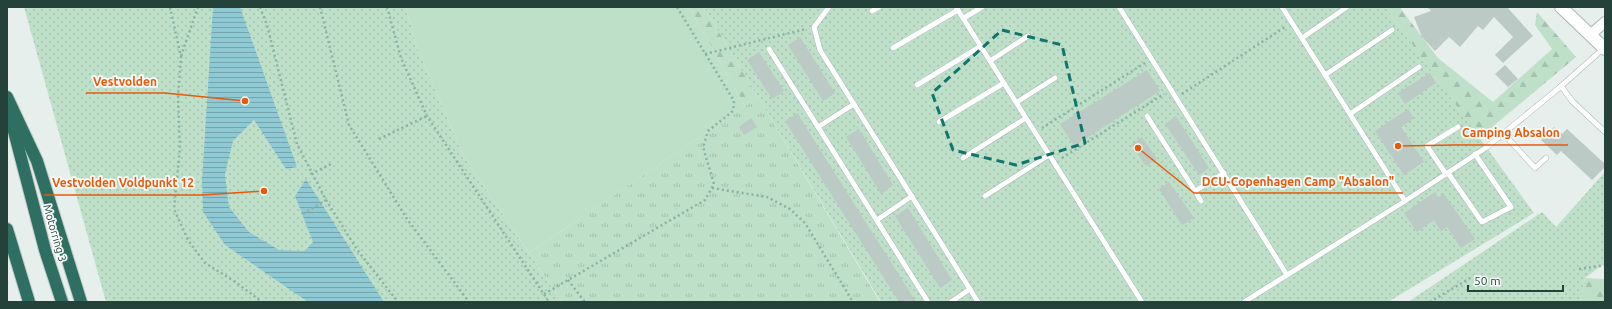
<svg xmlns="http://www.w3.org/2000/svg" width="1612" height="309" font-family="Ubuntu,sans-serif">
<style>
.grass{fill:url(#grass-tufts)}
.forest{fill:url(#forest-firs)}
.park{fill:url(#park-dots)}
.pitch{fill:#bfe0c8}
.water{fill:url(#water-rules)}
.building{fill:#bbcac4}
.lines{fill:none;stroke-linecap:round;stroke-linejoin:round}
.service-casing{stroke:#a8b8b2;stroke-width:6}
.minor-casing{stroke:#a8b8b2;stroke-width:12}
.tertiary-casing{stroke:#a8b8b2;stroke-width:14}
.motorway-casing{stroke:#c2cac8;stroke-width:14}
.path{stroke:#86b3a5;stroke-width:2.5;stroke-dasharray:2 3;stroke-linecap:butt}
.service{stroke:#fff;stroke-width:5}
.minor{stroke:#fff;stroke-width:10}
.tertiary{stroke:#fff;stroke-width:12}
.motorway{stroke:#2f6f62;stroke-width:12}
.marked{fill:none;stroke:#0f766e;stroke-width:3;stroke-dasharray:8 5;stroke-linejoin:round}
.labels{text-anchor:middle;stroke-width:3.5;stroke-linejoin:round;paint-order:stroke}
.street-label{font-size:11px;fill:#24423a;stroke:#f7fbf9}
.leader{fill:none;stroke:#e8590c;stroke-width:1.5}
.callout-dot{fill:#e8590c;stroke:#f7fbf9;stroke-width:1.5}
.callout-label{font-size:12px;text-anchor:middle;font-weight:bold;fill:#e8590c;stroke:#f7fbf9;stroke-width:3.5;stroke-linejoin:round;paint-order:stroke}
</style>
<defs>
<pattern id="grass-tufts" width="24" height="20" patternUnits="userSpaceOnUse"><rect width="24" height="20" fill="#bfe0c8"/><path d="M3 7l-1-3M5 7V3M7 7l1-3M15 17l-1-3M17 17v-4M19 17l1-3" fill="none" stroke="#a4c1ad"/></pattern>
<pattern id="forest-firs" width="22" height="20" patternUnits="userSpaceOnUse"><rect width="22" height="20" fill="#bfe0c8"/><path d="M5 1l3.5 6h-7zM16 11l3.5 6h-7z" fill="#a4c1ad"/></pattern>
<pattern id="park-dots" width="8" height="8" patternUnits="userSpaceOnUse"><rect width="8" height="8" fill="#bfe0c8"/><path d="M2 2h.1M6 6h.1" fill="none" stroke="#a4c1ad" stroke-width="1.8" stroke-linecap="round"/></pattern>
<pattern id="water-rules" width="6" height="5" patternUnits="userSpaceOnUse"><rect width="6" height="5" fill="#8ec9d4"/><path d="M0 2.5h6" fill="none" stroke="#74a5ad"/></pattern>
</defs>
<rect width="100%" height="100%" fill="#e6efeb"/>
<!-- grass -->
<path class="grass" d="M758,97L880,302H562L529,253Z"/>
<!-- forest -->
<g class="forest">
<path d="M689,7H704L758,97L745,106Z"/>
<path d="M1385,7H1402L1401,9L1438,58L1493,102L1552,49L1535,25L1537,12L1576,57L1479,138Z"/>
<path d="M1585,278L1605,279V302H1580Z"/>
</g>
<!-- park -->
<g class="park">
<path d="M24,7H406L416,45L464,157L562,302H106Z"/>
<path d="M704,7H1385L1534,213L1388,302H881Z"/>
<path d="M1605,172V263L1585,278L1580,302H1408L1542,212L1556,227Z"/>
</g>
<!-- pitch -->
<path class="pitch" d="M406,7H689L745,106L529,253L464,157L416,45Z"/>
<!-- water -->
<path class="water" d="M213,7H240L297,167L286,169L254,120L233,141L225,174L229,207L249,232L279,250L305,251L313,242L295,196L306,179L384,302H308L225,245L203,212L202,181Z"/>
<!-- building -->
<g class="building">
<path d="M1427,7H1507L1533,36L1503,63L1495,55L1513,37L1494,17L1483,30L1478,26L1460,47L1449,37L1435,51L1422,37L1414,17L1431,11Z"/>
<path d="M800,37L835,93L823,101L788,45Z"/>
<path d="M759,52L784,91L772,99L747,60Z"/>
<path d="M1505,65L1518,79L1508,87L1495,74Z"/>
<path d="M1147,70L1160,91L1074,146L1060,124Z"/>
<path d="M1430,73L1436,83L1405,104L1398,93Z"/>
<path d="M1408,109L1414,118L1401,127L1424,162L1404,175L1375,131Z"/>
<path d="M798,113L802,121L916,302H899L795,137L785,121Z"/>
<path d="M1176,116L1209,168L1199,175L1165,124Z"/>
<path d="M751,118L757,127L744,135L739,127Z"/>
<path d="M1554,127L1562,134L1567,129L1605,164V167L1592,180L1561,151L1557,155L1541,140Z"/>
<path d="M859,129L893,185L881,194L846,137Z"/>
<path d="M1142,137L1157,159L1146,166L1131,145Z"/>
<path d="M1169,182L1194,218L1182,225L1159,189Z"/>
<path d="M1435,192L1438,197L1444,194L1475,239L1461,248L1447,227L1441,231L1434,220L1417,232L1404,213Z"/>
<path d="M908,208L952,280L940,288L895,216Z"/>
</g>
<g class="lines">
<!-- service casing -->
<g class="service-casing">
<g id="service">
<path d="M829,7L814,27L820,50L978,302"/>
<path d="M956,7L1142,302"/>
<path d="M1119,7L1287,275"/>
<path d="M1282,7L1405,201"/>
<path d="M872,11L879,7"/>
<path d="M964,18L982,7"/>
<path d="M1302,38L1347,7"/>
<path d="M893,48L958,10"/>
<path d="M769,49L928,302"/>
<path d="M990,61L1028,36"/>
<path d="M1325,75L1392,30"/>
<path d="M917,85L981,46"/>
<path d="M1561,86L1572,101L1605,132"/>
<path d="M1017,102L1055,78"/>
<path d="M1350,114L1419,67"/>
<path d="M1147,116L1195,191L1224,173"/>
<path d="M939,122L1004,83"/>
<path d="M818,127L854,104"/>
<path d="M1503,133L1535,168L1546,158"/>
<path d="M963,158L1026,118"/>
<path d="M1448,173L1482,222L1511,207L1475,154"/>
<path d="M1446,174L1427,146L1458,127"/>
<path d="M1195,191L1201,201"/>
<path d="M985,196L1049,155"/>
<path d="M877,220L912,196"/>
<path d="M951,302L970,289"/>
<path d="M1244,302L1405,201L1487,147L1559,88L1604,48"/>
</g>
</g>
<!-- minor casing -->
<g class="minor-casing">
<path id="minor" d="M1590,35L1605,22"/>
</g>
<!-- tertiary casing -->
<g class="tertiary-casing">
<path id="tertiary" d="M1561,7L1605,49"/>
</g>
<!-- motorway casing -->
<g class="motorway-casing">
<g id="motorway">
<path d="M7,97L37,161L81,302"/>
<path d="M10,116L45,250L62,302"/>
<path d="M7,229L29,302"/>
</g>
</g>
<!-- path -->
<g class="path">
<path d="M170,7L181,57L178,98L180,148L174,209L188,240L205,263L234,281L262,302"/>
<path d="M260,7L267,25L297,144L326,200L358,251L398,302"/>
<path d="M320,7L349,125L407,219L469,302"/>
<path d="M387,7L401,58L427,116L549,302"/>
<path d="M705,54L806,29"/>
<path d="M181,56L198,7"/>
<path d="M1182,94L1285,27"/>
<path d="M1042,128L1145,63"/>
<path d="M379,139L427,116"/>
<path d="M1062,158L1164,94"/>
<path d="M311,174L331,164"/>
<path d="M712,188L767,197L790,209L805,223L853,302"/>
<path d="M303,214L326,200"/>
<path d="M1579,269L1605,265"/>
<path d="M568,280L585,302"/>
<path d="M544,294L705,200L714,184L703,147L708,131L733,111L734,101L677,7"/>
<path d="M1430,302L1470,278"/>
</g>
<!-- service -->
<use href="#service" class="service"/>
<!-- minor -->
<use href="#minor" class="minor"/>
<!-- tertiary -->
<use href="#tertiary" class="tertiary"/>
<!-- motorway -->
<use href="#motorway" class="motorway"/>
</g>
<!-- marked area -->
<path class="marked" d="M1002,30L1062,45L1085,143L1016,165L953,150L932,93Z"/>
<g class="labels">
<!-- street labels -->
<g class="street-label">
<text transform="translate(55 233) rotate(74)" y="4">Motorring 3</text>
</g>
</g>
<!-- callouts -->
<path class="leader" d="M245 101L165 93H86M1398 146L1454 145H1568M1138 148L1194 193H1403M264 191L202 195H44"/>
<g class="callout-dot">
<circle cx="245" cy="101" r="4"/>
<circle cx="1398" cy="146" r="4"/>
<circle cx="1138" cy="148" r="4"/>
<circle cx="264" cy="191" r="4"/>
</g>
<g class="callout-label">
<text x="125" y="86">Vestvolden</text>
<text x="1511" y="137">Camping Absalon</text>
<text x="1298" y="186">DCU-Copenhagen Camp "Absalon"</text>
<text x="123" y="187">Vestvolden Voldpunkt 12</text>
</g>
<!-- border -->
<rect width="1612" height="309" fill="none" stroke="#24423a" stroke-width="16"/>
<!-- scale -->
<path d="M1468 285v6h95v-6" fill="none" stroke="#24423a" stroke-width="2"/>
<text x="1474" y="285" font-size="12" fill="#24423a" stroke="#f7fbf9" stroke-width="3" paint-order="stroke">50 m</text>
</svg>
